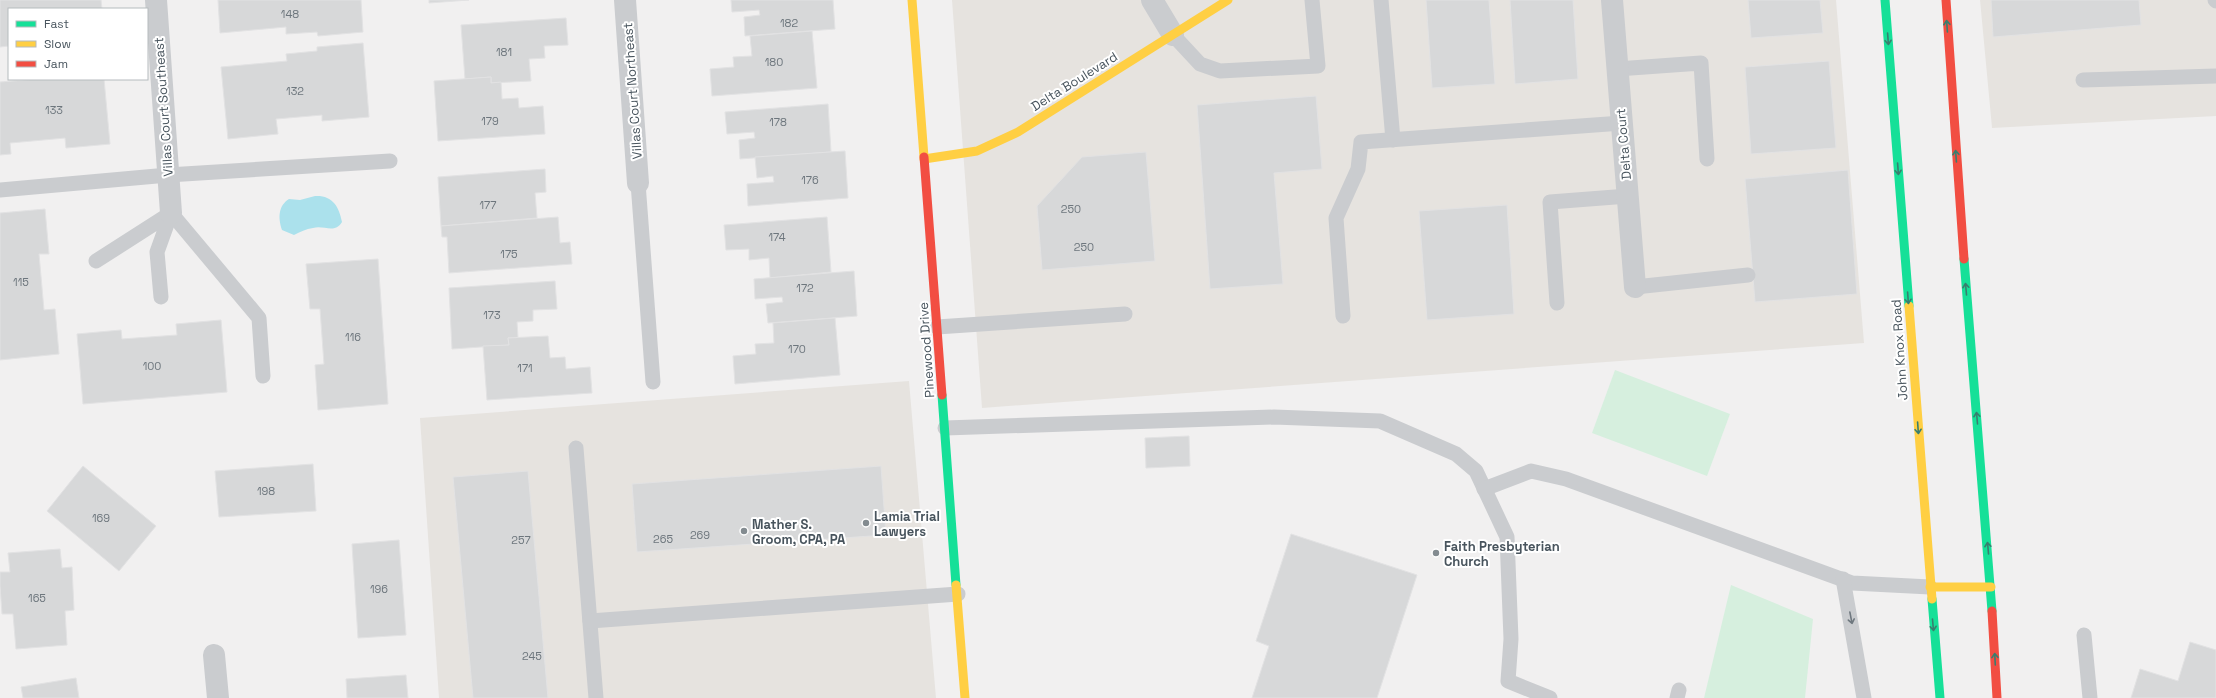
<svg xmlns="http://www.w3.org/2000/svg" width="2216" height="698" font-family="'Space Grotesk',sans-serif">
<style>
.commercial{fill:#e6e3df}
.green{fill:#d6efde}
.water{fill:#abe1ec}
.building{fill:#d7d8d9;stroke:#e2e2e3}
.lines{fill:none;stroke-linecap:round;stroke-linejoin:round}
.lane{stroke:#cacccf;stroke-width:15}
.street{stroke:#cacccf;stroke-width:22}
.fast{stroke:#16e098;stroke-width:9}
.slow{stroke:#ffcf43;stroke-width:9}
.jam{stroke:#f24e42;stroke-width:9}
.oneway{stroke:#397e6f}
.oneway2{stroke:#6f787f}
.poi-dot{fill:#838b90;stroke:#fff;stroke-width:1.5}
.labels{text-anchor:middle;stroke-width:4;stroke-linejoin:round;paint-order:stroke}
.number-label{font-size:11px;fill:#6d767d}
.street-label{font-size:13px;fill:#48545d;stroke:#fff}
.poi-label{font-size:13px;font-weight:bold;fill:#48545d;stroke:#fff;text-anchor:start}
</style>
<rect width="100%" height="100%" fill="#f1f0f0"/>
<!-- commercial -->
<g class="commercial">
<path d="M952,0H1836L1864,343L982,408Z"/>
<path d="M1980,0H2216V116L1992,128Z"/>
<path d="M909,381L936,698H439L420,418Z"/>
</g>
<!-- green -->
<g class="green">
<path d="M1615,370L1730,414L1707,476L1592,433Z"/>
<path d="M1731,585L1813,619L1805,698H1704Z"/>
</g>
<!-- water -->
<path class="water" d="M315,196C332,195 339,206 342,222C335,234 324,225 313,228C306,229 300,232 294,235L282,230C278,218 278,206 289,199L300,200Z"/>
<!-- building -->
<g class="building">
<path d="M0,0H101L102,9H9V46L0,47Z"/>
<path d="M218,0H361L363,32L318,36L317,32L286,34V27L220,33Z"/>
<path d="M429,0H469L429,3Z"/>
<path d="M731,0H833L835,29L745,36L744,17L760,15L759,10L732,12Z"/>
<path d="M1426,0H1489L1495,84L1432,88Z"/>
<path d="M1510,0H1573L1578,79L1515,84Z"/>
<path d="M1748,0H1820L1823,33L1751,38Z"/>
<path d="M1991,0H2139L2141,25L1993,37Z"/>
<path d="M566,18L568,45L544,46L545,58L529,59L531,81L491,83V77L465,79L461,25Z"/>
<path d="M812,31L817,88L712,96L710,69L734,67L733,57L752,56L750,36Z"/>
<path d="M363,43L369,117L322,121V115L276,119L278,134L228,139L221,67L287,61L286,54L317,51V47Z"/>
<path d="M1829,61L1836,148L1751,154L1745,67Z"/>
<path d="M491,77V83L501,82L502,99L518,98L519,108L543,106L545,134L438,141L434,81Z"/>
<path d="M36,79H104L110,144L66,148L65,138L10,143L11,154L0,155V82Z"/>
<path d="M1316,96L1322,169L1274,173L1283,284L1210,289L1197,105Z"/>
<path d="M828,104L831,152L740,159L739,140L755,138L754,132L727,134L725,112Z"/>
<path d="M845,151L848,198L748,206L747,184L774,182L773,176L757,178L755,157Z"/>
<path d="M1146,152L1155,261L1042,270L1037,206L1082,157Z"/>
<path d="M545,169L546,192L535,193L537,218L441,226L438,177Z"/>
<path d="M1848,170L1857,294L1755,302L1745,179Z"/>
<path d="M1507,205L1514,314L1427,320L1419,211Z"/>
<path d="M45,209L49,254H39L44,310L55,309L59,354L0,360V213Z"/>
<path d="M558,217L560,243L570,242L572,264L449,273L447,237H442L441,226Z"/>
<path d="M827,217L831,272L770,278L769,258L749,260V249L726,250L724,225Z"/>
<path d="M378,259L388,404L318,410L315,365L324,364L320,309H310L306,264Z"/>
<path d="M854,271L857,316L768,323L766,304L783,302L782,297L755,299L754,279Z"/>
<path d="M555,281L557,309L533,310V321L517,322L518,338H508L509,345L452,349L449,288Z"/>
<path d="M835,318L840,375L735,384L733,356L756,354L755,344L774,343L773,323Z"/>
<path d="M221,320L227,392L83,404L77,334L121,330L122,339L177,335L176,324Z"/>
<path d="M548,336L550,358L565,357L566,369L590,367L592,393L487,400L483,346L509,345L508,338Z"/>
<path d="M1189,436L1190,466L1146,468L1145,438Z"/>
<path d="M313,464L316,511L219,517L215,471Z"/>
<path d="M83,466L156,526L119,571L47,511Z"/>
<path d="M881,466L886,535L637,552L632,484Z"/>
<path d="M528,471L548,698H473L453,477Z"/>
<path d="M1291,534L1417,575L1377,698H1252L1269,646L1256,641Z"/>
<path d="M399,540L406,635L358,638L352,544Z"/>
<path d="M60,549L62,568L72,567L74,610L65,611L67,645L16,649L13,614H2L0,586V572H10L8,553Z"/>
<path d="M2190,642L2216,650V698H2131L2140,669L2178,681Z"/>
<path d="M406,675L408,698H347L346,679Z"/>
<path d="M76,678L79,698H23L21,687Z"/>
</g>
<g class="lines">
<!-- lane -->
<g class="lane">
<path d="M1381,0L1393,140"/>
<path d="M2215,0L2216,1"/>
<path d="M1173,35L1200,64L1220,71L1318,66L1312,0"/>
<path d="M1617,69L1701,63L1707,159"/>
<path d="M2083,80L2216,76"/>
<path d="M638,183L653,382"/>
<path d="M0,190L168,175L390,161"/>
<path d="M171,213L259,318L263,376"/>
<path d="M96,261L171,213L157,252L161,297"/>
<path d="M1635,287L1748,275"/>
<path d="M1557,303L1550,202L1628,196"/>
<path d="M1343,316L1336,218L1358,169L1361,142L1622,123"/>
<path d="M937,327L1125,314"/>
<path d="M945,428L1274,417L1380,421L1456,454L1476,471L1507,537L1511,639L1508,681L1550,698"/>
<path d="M576,448L596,698"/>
<path d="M1484,489L1531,471L1566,479L1852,583L1930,587"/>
<path d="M1843,579L1864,698"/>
<path d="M590,621L958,594"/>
<path d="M2084,635L2090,698"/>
<path d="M1677,698L1679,690"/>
</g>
<!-- street -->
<g class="street">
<path d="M156,0L171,213"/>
<path d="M625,0L638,183"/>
<path d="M1152,0L1173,35"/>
<path d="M1612,0L1635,287"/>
<path d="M214,655L218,698"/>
</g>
<!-- fast -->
<g class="fast">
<path d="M1885,0L1909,306"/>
<path d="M1964,259L1992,611"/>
<path d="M942,395L956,585"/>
<path d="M1932,599L1940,698"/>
</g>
<!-- slow -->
<g class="slow">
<path d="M912,0L924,157"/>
<path d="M924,159L977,151L1018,132L1228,0"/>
<path d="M1909,306L1932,599"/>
<path d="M956,585L965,698"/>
<path d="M1930,587H1991"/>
</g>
<!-- jam -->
<g class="jam">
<path d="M1946,0L1964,259"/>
<path d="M924,157L942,395"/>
<path d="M1992,611L1997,698"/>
</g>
</g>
<!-- one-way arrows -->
<defs><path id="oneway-shaft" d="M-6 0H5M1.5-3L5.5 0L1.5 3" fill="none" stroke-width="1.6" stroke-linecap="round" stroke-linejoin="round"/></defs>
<g class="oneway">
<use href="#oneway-shaft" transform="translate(1947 26) rotate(-94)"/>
<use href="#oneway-shaft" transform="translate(1888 39) rotate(86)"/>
<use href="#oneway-shaft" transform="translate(1956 156) rotate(-94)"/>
<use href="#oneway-shaft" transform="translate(1898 169) rotate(86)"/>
<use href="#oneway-shaft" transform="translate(1966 289) rotate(-95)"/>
<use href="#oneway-shaft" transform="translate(1908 298) rotate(86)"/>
<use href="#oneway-shaft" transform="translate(1977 418) rotate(-95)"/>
<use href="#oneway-shaft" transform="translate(1918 428) rotate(86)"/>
<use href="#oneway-shaft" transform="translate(1988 548) rotate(-95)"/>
<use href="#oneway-shaft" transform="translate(1933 625) rotate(85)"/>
<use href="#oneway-shaft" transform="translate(1995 659) rotate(-93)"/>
</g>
<use class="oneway2" href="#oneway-shaft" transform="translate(1851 618) rotate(79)"/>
<!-- markers -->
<g class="poi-dot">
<circle cx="866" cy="523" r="4"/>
<circle cx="744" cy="531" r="4"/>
<circle cx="1436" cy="553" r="4"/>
</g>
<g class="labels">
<!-- number labels -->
<g class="number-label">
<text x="290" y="18">148</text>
<text x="789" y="27">182</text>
<text x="504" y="56">181</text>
<text x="774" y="66">180</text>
<text x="295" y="95">132</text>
<text x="54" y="114">133</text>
<text x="490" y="125">179</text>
<text x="778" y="126">178</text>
<text x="810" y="184">176</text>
<text x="488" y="209">177</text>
<text x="1071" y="213">250</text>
<text x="777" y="241">174</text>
<text x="1084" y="251">250</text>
<text x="509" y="258">175</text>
<text x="21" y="286">115</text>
<text x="805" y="292">172</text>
<text x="492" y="319">173</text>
<text x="353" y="341">116</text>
<text x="797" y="353">170</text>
<text x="152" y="370">100</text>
<text x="525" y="372">171</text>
<text x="266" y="495">198</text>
<text x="101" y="522">169</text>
<text x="700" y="539">269</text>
<text x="663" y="543">265</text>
<text x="521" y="544">257</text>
<text x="379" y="593">196</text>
<text x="37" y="602">165</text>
<text x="532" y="660">245</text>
</g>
<!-- street labels -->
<g class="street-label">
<text transform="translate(1074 81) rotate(-32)" y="5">Delta Boulevard</text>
<text transform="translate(632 91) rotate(-94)" y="5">Villas Court Northeast</text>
<text transform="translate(163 107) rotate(-94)" y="5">Villas Court Southeast</text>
<text transform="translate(1623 144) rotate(-95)" y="5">Delta Court</text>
<text transform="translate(926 350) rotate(-94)" y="5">Pinewood Drive</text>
<text transform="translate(1899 350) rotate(-94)" y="5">John Knox Road</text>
</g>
<!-- poi labels -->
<g class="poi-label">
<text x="874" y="521">Lamia Trial<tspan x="874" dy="15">Lawyers</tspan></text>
<text x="752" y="529">Mather S.<tspan x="752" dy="15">Groom, CPA, PA</tspan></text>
<text x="1444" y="551">Faith Presbyterian<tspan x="1444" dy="15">Church</tspan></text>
</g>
</g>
<!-- legend -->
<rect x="8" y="8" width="140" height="72" fill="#ffffff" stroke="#b6bbbe"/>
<rect x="16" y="21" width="20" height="6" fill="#16e098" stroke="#b6bbbe"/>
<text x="44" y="28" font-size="12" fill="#48545d">Fast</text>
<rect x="16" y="41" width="20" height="6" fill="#ffcf43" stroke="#b6bbbe"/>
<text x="44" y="48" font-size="12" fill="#48545d">Slow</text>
<rect x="16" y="61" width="20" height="6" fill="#f24e42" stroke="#b6bbbe"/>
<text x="44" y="68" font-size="12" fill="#48545d">Jam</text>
</svg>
